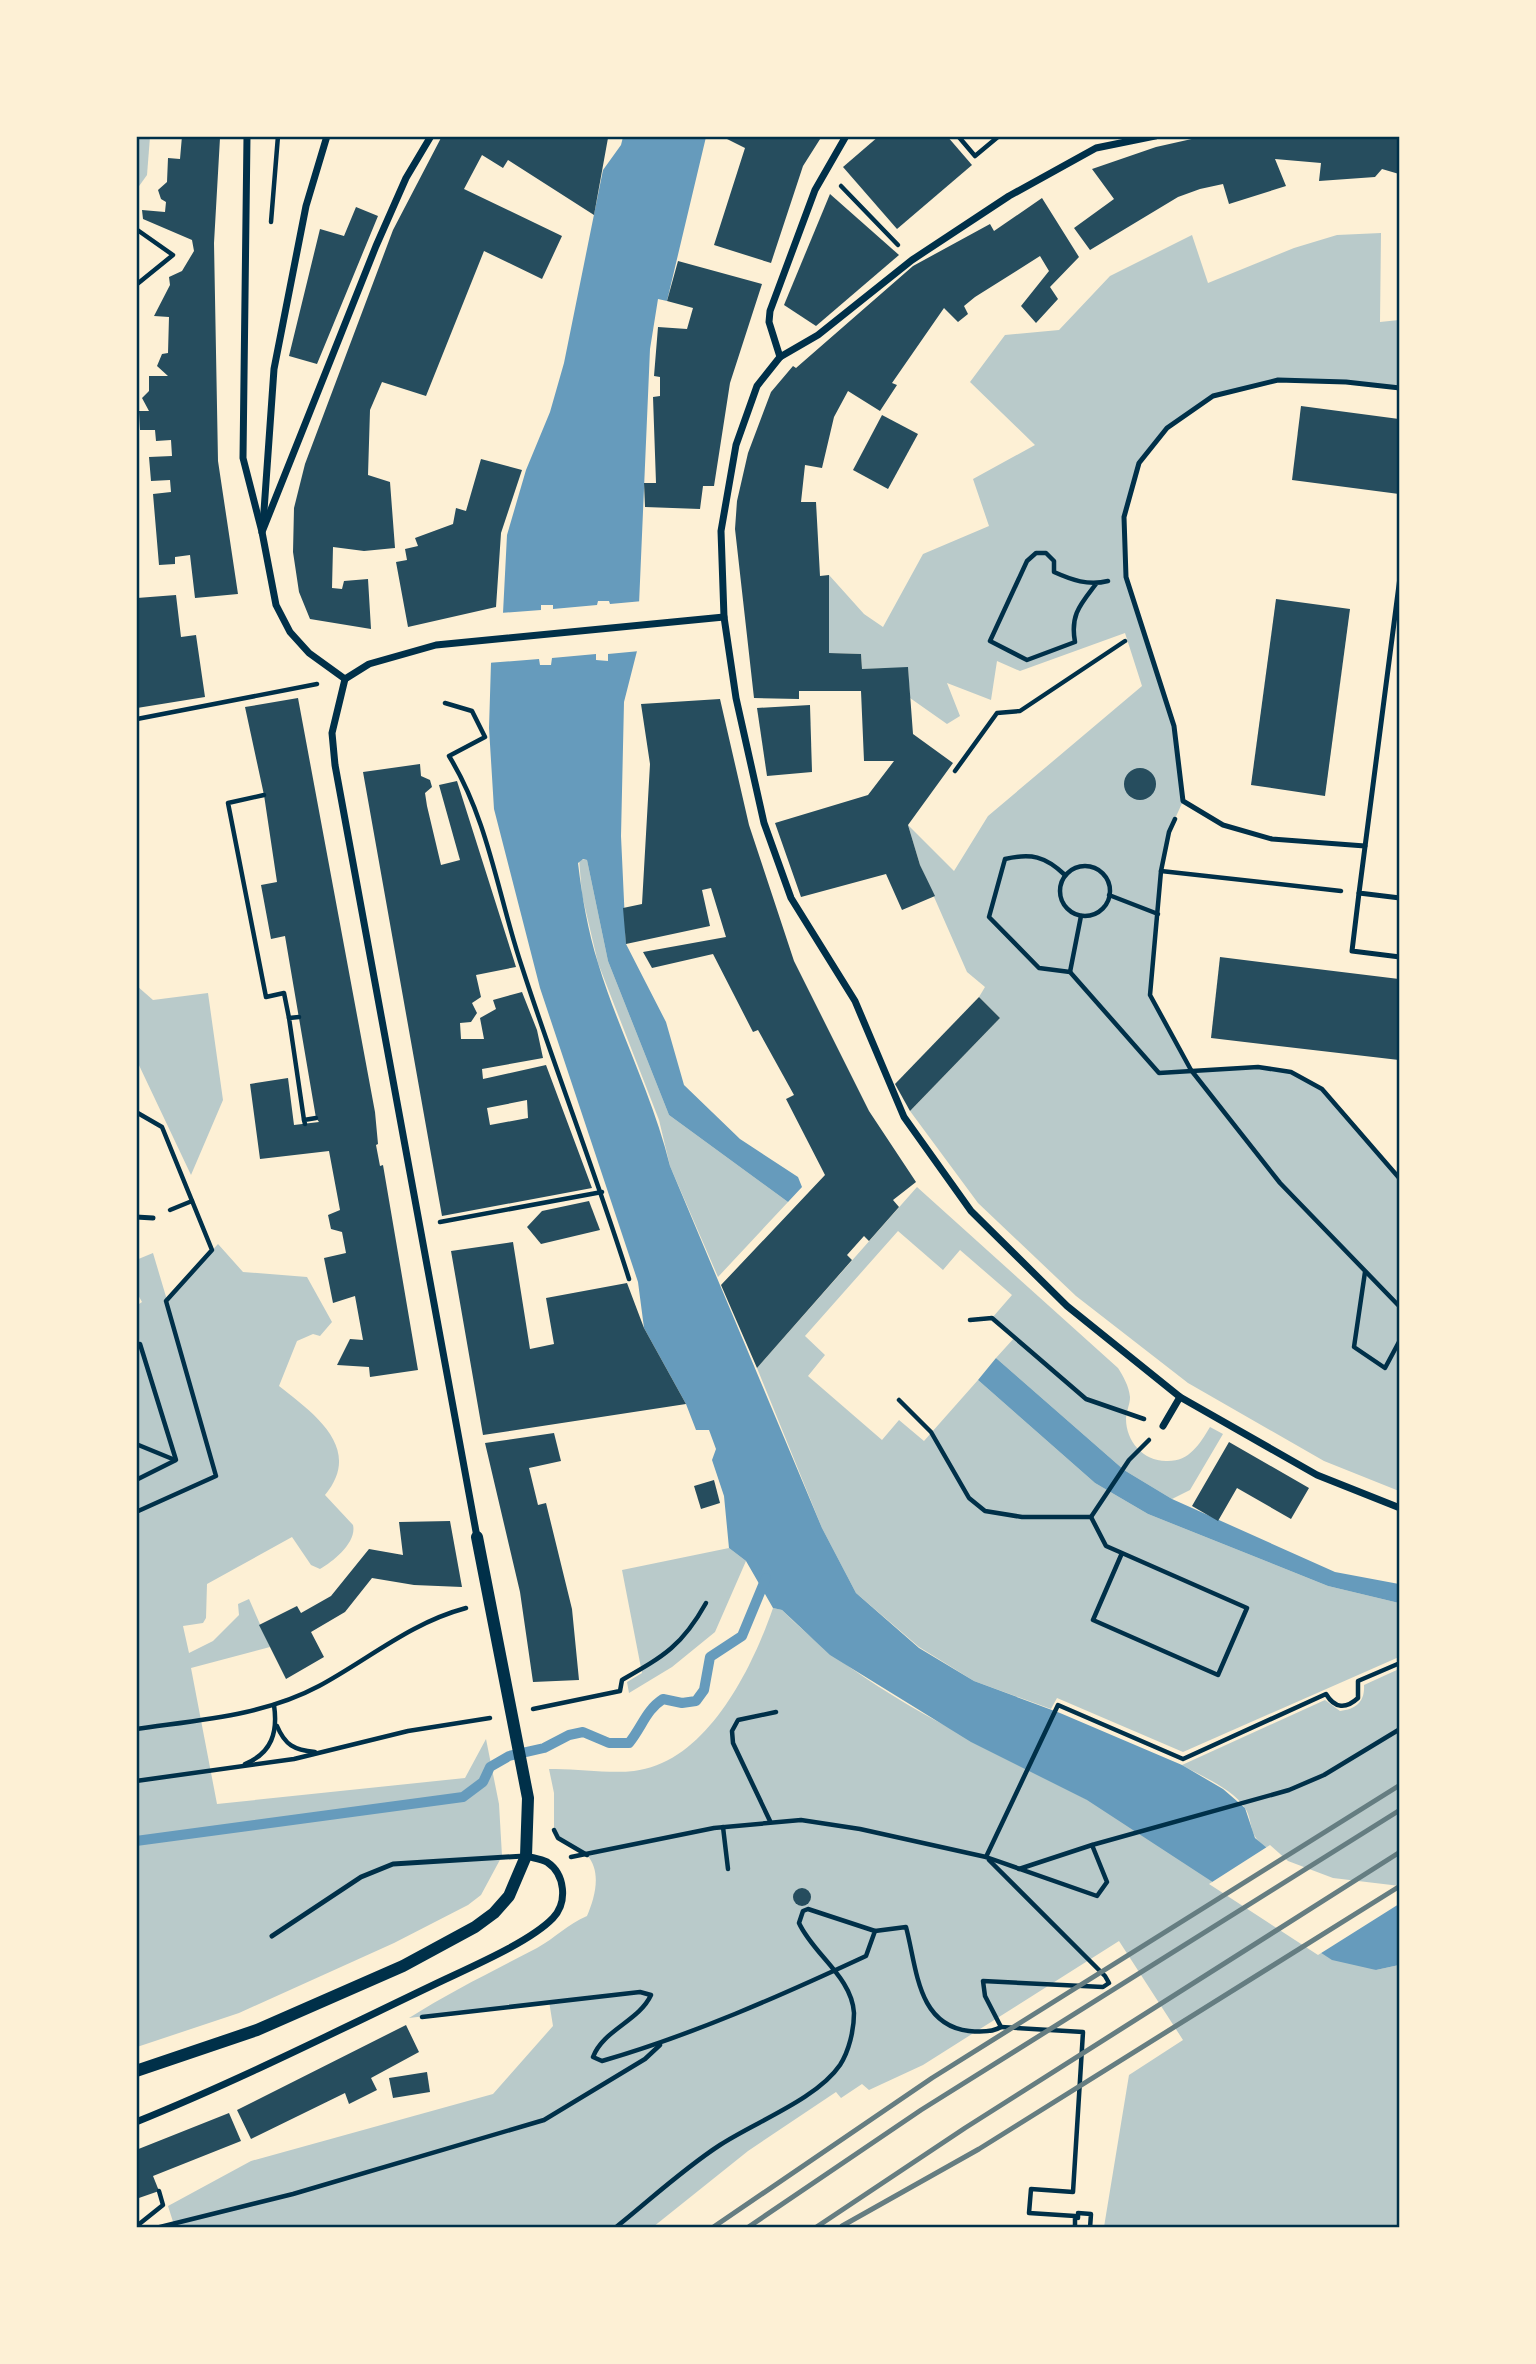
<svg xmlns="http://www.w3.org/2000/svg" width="1536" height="2364" font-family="Overpass,sans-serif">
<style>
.green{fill:#b9caca}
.water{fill:#669bbc}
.pier{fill:#fdf0d5}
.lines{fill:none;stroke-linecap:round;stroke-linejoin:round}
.stream{stroke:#669bbc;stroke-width:10}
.building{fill:#264d5e;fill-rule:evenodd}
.path{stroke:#003049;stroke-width:4.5}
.service{stroke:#003049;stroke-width:5}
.minor{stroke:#003049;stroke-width:7}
.tertiary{stroke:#003049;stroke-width:12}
.rail{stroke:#657d81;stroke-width:5}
.neatline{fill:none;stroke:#003049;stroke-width:2.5}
</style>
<rect width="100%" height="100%" fill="#fdf0d5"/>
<!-- green -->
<g class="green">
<path d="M137,136L150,137L147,175L137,189Z"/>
<path d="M1381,233L1380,322L1399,320V388L1346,382L1278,380L1213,396L1167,428L1139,463L1124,517L1126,577L1174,726L1183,801L1169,832L1161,871L1150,995L1191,1070C1223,1068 1256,1064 1288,1072C1330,1082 1372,1147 1399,1179V1491L1324,1461L1188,1383L1076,1296L978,1203L910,1111L1000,1018L979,997L985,987L967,972L920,865L908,825L954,871L988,816L1142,686L1125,633L1020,671L997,661L991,700L947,683L960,716L947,724L910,698L908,668L862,669L861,654L829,653V575L864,614L883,627L923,554L989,526L973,479L1035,445L970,382L1005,335L1059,330L1110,276L1192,235L1208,283L1294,248L1337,235Z"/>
<path d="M579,859L587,860L608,961L669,1115L788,1202L718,1277L670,1166L659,1120L598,963L582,895Z"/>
<path d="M137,986L153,1000L208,993L223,1100L191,1175L137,1061Z"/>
<path d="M917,1187L1118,1368C1123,1376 1129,1386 1130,1397C1130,1405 1126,1411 1126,1419C1126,1441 1143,1461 1166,1461C1189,1462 1199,1445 1210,1427L1223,1434L1190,1490L1172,1499L1124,1470L996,1358L1015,1337L992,1318L1012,1295L960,1250L943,1270L898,1231L805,1336L825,1355L808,1376L882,1440L899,1420L924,1441L978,1380L1095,1483L1148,1514L1328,1586L1399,1603V1657L1183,1752L1057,1698L1051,1709L974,1681L919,1647L856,1593L822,1528L757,1368Z"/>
<path d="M218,1244L243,1272L307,1277L332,1322L320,1336L313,1334L297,1341L279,1386C313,1413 364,1448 325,1495L353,1525C357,1542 334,1561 320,1569L311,1565L292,1537L207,1584L206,1618L203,1623L183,1626L189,1653L213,1641L239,1615L238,1604L249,1599L270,1647L191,1668L217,1804L465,1778L486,1739L499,1804L502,1856L481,1895L468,1905L394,1943L239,2013L137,2047L136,1306L142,1302L137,1293L136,1260L153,1253L167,1300Z"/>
<path d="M729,1548L746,1561L715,1632L672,1667L629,1693L627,1682L642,1673L622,1570Z"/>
<path d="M773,1608L782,1610C868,1697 982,1742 1088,1800C1185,1853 1280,1913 1376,1970L1399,1965V2227H1104L1129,2075L1183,2040L1119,1941L923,2065L869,2090L862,2084L841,2098L836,2092L748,2151L653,2227L175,2228L168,2206L251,2161L493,2094L553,2026L549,2001L409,2018C450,1992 493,1971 537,1948C555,1938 568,1924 587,1916C595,1897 602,1872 587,1855C578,1845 562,1843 554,1832V1793L549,1769C576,1768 607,1774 634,1771C706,1763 752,1669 773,1608Z"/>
<path d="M1399,1669V1890C1351,1884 1288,1881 1256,1838C1250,1830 1251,1816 1245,1808C1232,1788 1202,1777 1182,1765L1325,1700L1340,1711C1356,1709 1365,1702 1364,1685Z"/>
</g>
<!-- water -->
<g class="water">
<path d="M623,137H706L667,301L658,299L650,349L637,651L624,702L621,836L626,944L666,1022L684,1085L740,1139L798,1177L802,1187L788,1202L669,1115L608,961L587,860L583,859L578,863C582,897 588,931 598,963C619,1032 653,1096 670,1166L822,1528L856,1593L919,1648L974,1681L1060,1713L1182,1765L1223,1789L1245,1808L1255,1838L1287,1865L1332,1882L1399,1890V1965L1376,1970L1332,1960L1087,1800L971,1742L830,1655L782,1610L773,1608L746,1561L729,1548L724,1496L712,1460L716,1449L709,1430H696L686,1404L644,1328L638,1282L540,988L494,809L489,728L491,663L503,613L507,535L526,470L550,412L564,363L603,170L621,145Z"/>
<path d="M996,1358L1124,1470L1172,1499L1335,1572L1399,1584V1603L1328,1586L1148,1514L1095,1483L978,1380Z"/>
</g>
<!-- pier -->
<g class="pier">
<path d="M598,601H609L610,604L643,601L640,651L608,654V661L596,660V654L552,658L551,665H540L539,659L487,663L500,613L541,610V605H553V609L597,605Z"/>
<path d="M1270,1845L1288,1861L1333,1878L1400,1886L1399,1904L1318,1955L1209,1884Z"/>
</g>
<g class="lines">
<!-- stream -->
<path class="stream" d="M136,1841L463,1797L483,1782L490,1767L509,1756L544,1748L569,1735L583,1732L609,1743H629C642,1727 646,1710 663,1699L682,1703L696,1701L704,1690L710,1657L742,1636L766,1578"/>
</g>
<!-- building -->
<g class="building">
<path d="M182,136L220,138L214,243L218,461L238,594L195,598L190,555L175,557V564L159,565L153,494L171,492L170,480L151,481L149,457L172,456L171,440L156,441L155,430H140L139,411H149L142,398L149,391V376H168L157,366L162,354L168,353L169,317L154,316L170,285L169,277L182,271L194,251L192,240L143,219L142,210L165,212L166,202L161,199L158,190L167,182L168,158L180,159Z"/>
<path d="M442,136L608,138L594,215L508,160L503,168L482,155L464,189L562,236L542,279L484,251L426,396L382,382L370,410L368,475L390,482L395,548L364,551L333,547L332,588L342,589L344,581L368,579L371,629L310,619L299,592L293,552L294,508L305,464L393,230Z"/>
<path d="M721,136H822L803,166L771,263L714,245L745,148Z"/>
<path d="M879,136H947L972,165L897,229L843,167Z"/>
<path d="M1205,136H1399V174L1382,169L1375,177L1319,181L1321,163L1275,159L1286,186L1229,204L1223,184L1200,189L1178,197L1090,250L1074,228L1114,199L1092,169L1156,147Z"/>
<path d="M830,194L899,255L816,326L784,305Z"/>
<path d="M1042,198L1079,257L1050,287L1058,299L1036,323L1021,306L1049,271L1040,256L975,297L964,306L968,314L958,322L944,308L892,383L897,385L880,411L848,391L834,417L822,468L805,465L801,502H816L820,576L829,575V653L861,654L862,669L908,667L913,734L953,763L908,825L920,865L935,896L902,910L886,874L801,897L775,823L868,795L894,761H864L861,691H799V699L754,698L735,529L737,501L748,453L771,392L793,366L796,368L913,266L990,224L994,231Z"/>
<path d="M356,207L378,216L317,364L289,356L320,229L344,236Z"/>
<path d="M678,261L762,284L730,383L714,486H703L700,509L645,507L644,483H656L653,397L660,396V377L654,376L658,327L687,329L693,308L667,301Z"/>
<path d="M1301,406L1399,419V494L1292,480Z"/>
<path d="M882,415L918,434L888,489L853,470Z"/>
<path d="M481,459L522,470L501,533L496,607L408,627L396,562L407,560L405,549L418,546L415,538L453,524L456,508L466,511Z"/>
<path d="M176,595L181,637L196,635L205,697L137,708V598Z"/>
<path d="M1276,599L1350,609L1325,796L1251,785Z"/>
<path d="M298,698L375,1112L378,1144L376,1145L380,1166L383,1165L418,1370L370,1377L369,1367L337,1365L350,1339L363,1340L355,1296L333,1303L324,1258L346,1253L342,1232L331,1229L328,1215L340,1210L329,1151L260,1159L250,1084L288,1078L294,1125L319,1122L316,1118L285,936L271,939L261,885L277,882L264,795L245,707Z"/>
<path d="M720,699L749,825L794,961L869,1111L916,1182L893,1200L899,1207L869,1241L864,1236L847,1255L852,1260L757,1368L721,1285L825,1175L786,1099L794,1095L758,1030L753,1032L713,954L652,968L643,952L726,937L711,888L702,890L710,926L626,944L623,908L642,904L650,764L641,704Z"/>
<path d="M810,705L812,772L767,776L757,708Z"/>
<path d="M420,764L421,776L430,780L432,787L425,793L427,806L441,865L460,860L439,785L457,781L516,967L476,975L481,997L472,1003L477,1013L471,1022L460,1023L461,1039H484L480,1018L496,1009L493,1000L522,992L537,1030L543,1058L482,1069L483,1079L546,1065L592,1188L442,1216L363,772ZM527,1100L528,1118L490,1125L487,1108Z"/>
<circle cx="1140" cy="784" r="16"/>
<path d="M1220,957L1399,979V1060L1211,1038Z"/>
<path d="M979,997L1000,1018L910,1111L895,1084Z"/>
<path d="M589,1201L600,1230L541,1244L527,1227L542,1211Z"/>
<path d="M513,1242L530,1349L554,1344L546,1298L627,1283L644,1328L686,1404L483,1435L451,1251Z"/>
<path d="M554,1433L561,1461L529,1468L538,1505L546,1503L572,1609L579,1680L533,1682L520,1592L485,1443Z"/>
<path d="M1229,1442L1309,1488L1291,1519L1237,1488L1218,1521L1192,1506Z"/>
<path d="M714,1480L720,1503L701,1509L694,1486Z"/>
<path d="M450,1521L462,1587L414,1585L372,1578L345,1612L311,1632L324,1657L286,1679L259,1625L297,1606L301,1613L331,1596L369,1549L403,1555L399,1522Z"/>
<circle cx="802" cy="1897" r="9"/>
<path d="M406,2025L419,2052L371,2078L377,2090L349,2104L345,2093L251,2139L237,2110Z"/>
<path d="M427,2072L430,2092L393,2098L389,2078Z"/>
<path d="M229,2113L241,2141L153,2176L159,2191L136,2199V2150Z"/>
</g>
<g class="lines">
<!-- path -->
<g class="path">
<path d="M958,136L975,156L999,136"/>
<path d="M841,186L898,245"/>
<path d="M271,222L278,136"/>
<path d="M136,229L173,255L136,285"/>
<path d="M1096,584C1080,605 1070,615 1075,642L1027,660L990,641L1027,561L1036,553H1046L1054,561V572C1072,580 1088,586 1108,581"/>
<path d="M445,703L472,711L485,737L449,756C489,821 498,896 522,967C556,1072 596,1174 629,1279"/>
<path d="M137,719L317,684"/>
<path d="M955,771L997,713L1020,711L1125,641"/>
<path d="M264,795L228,803L266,997L284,993L289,1018"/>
<path d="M1175,819L1169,832L1161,871L1150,995L1191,1070L1280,1183L1400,1307"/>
<circle cx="1085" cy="891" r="25"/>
<path d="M1161,871L1341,891"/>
<path d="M1065,875C1045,856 1031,853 1005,859L989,917L1039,968L1070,972L1159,1073L1258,1067L1291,1072L1322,1089L1400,1179"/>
<path d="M1109,895L1158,914"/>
<path d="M1070,972L1081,916"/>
<path d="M299,1017L289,1018L304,1120"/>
<path d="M136,1112L162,1127L212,1250L166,1301L216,1476L136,1512"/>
<path d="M305,1124L304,1120L316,1118"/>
<path d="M170,1210L192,1201"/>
<path d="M440,1222L602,1192"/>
<path d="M1365,1272L1354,1347L1385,1368L1400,1340"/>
<path d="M970,1320L992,1318L1086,1399L1144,1419"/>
<path d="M136,1345L140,1344L176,1460L136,1480"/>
<path d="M899,1400L931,1432L969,1498L985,1511L1022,1517H1091"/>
<path d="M136,1444L175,1460"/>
<path d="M1091,1517L1106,1546L1122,1553L1247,1608L1218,1675L1093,1620L1122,1553"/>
<path d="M1091,1517L1129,1460L1149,1440"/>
<path d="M533,1709L620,1691L622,1680C664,1656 682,1646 706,1603"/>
<path d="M277,1726C285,1745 294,1750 315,1752"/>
<path d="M136,1729C198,1720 263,1716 319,1686C369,1659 410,1623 466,1608"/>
<path d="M245,1764C272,1753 278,1732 274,1705"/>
<path d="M136,1781L294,1759L408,1731L490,1718"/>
<path d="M770,1821L733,1743L732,1731L738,1720L776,1712"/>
<path d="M723,1827L728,1869"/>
<path d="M554,1830L558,1838L587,1855"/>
<path d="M571,1857L714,1828L801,1820L860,1829L986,1857L1097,1896L1107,1882L1092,1845"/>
<path d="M986,1857L1058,1705L1183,1759L1326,1694C1335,1709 1346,1709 1358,1698V1681L1400,1663"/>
<path d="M1019,1869L1092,1845L1289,1790L1324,1775L1400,1729"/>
<path d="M875,1931L906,1927C917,1968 917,2025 969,2031C979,2032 993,2032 1001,2027L985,1996L983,1981L1103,1987L1109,1983L1105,1976L989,1860"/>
<path d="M422,2017L640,1992L651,1995C639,2021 603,2030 593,2057L602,2061C692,2035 780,1996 866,1956L875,1931L808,1909L803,1911L799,1923C813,1954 852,1977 854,2013C854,2030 849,2051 840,2065C817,2099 755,2122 720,2145C683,2169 650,2200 615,2228"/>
<path d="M1001,2027L1083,2032L1073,2192L1031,2189L1029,2213L1075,2216V2228"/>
<path d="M1078,2218V2213L1091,2214L1090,2228"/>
<path d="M141,2228L138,2225L163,2205L159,2191"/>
<path d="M156,2228L293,2194L544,2120L645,2059L660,2045"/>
</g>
<!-- service -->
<g class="service">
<path d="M1400,577L1359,893L1400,898"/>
<path d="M1365,846L1272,839L1223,825L1183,801L1174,726L1126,577L1124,517L1139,463L1167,428L1213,396L1278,380L1346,382L1400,388"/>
<path d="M1359,893L1352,951L1400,957"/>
<path d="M136,1217L153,1218"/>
<path d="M272,1936L361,1877L393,1864L524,1856"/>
</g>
<!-- minor -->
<g class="minor">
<path d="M247,136L243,458L262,532L276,605L290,632L309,653L345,679"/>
<path d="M1155,136L1096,148L1009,196L912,260L818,335L780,357L757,386L736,445L721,531L724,617L736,698L764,823L791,898L855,1001L904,1117L971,1211L1067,1306L1180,1397L1317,1475L1400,1508"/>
<path d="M780,357L769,322L770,311L815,190L846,136"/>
<path d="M263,525L274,369L306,206L327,136"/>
<path d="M262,532L376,246L406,178L431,136"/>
<path d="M345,679L332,733L335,765L477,1537"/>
<path d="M345,679L369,664L436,645L724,617"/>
<path d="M1163,1426L1180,1397"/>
<path d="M136,2122C235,2082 331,2034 427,1988C461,1971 528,1944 553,1918C568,1902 565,1874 547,1862C541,1859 533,1858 526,1856"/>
</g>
<!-- tertiary -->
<path class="tertiary" d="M136,2071L257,2030L403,1966L475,1927L494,1913L509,1896L526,1856L528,1798L477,1537"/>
<!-- rail -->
<g class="rail">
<path d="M842,2226L979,2149L1400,1886"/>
<path d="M712,2228L932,2078L1400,1785"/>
<path d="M747,2228L921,2110L1400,1810"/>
<path d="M815,2228L965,2128L1400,1852"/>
</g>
</g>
<!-- border -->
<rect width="1536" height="2364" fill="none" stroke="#fdf0d5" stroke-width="276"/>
<rect x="138" y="138" width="1260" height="2088" class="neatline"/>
</svg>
